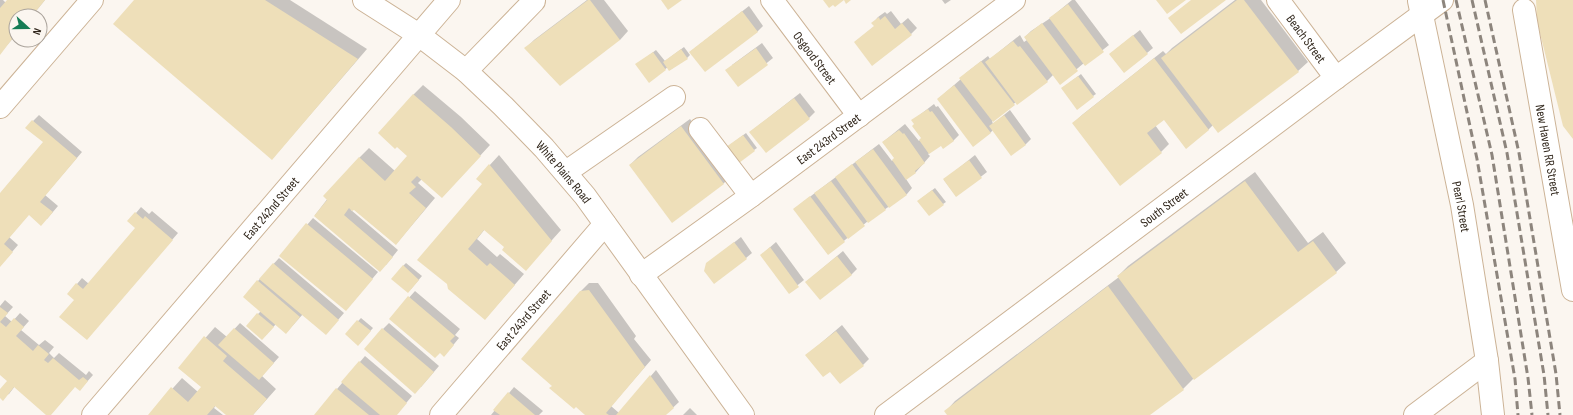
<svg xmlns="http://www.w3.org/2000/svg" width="1573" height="415" font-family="'Sofia Sans Condensed',sans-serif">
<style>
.shadow{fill:#0003}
.building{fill:#eedfb9}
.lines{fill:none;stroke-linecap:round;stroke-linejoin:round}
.minor-casing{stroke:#ccb396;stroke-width:24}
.major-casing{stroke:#ccb396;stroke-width:24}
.minor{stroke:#fff;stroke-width:22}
.major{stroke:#fff;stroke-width:22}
.rail{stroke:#8d857d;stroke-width:3;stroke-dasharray:8 4;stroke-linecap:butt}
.labels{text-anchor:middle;stroke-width:4;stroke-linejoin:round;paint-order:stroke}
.street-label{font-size:13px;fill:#31271c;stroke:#fbf6f0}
</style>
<rect width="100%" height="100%" fill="#fbf6f0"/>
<!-- shadow -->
<g class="shadow">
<path d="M0,0H3L6,3L8,0H45L32,16H16V35L0,53Z"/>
<path d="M135,0H290L367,49L272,159Z"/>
<path d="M587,0H604L628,31L620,40L526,48L534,40Z"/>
<path d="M942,0H951L945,4Z"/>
<path d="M1072,0H1075L1109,45L1085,64L1084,63L1060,83L1053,75L1047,81L1016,102L992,121L993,124L1010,110L1031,139L1026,144L1012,154L993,130L990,133L938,99L961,79L966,73L988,56L990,59L1020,35L1024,42L1027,40L1025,37L1031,31L1049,19Z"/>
<path d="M1235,0H1261L1308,62L1298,71L1213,125L1208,130L1164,119L1155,125L1169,144L1161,152L1074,123L1082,115L1163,51L1166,54L1172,48Z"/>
<path d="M749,6L763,26L757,32L690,52Z"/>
<path d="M891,11L901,24L908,18L917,28L911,34L855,42L875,26L873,23L878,17L885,12L887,14Z"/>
<path d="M1140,30L1153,48L1124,72L1110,54Z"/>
<path d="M762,43L773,58L738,86L732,65Z"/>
<path d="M684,47L690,55L687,58L670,70L668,67L649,81L640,62L656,50L665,61Z"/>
<path d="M1081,74L1096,94L1093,96L1065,86Z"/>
<path d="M423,85L461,117L490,145L442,197L422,179L418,183L435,198L396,244L354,209L351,210L398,250L386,265L315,215L359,158L369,148L395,171L408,156L413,95Z"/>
<path d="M800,93L815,112L809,118L750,132Z"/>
<path d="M934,104L936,107L938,106L959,135L953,141L941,145L928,154L930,156L916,172L906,179L912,188L907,194L868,221L828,254L794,209L879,144L892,161L895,158L883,142L905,124L919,141L922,138L913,120Z"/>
<path d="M39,115L82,152L45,195L58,206L47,219L29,214L9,237L18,245L6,259L0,265V195L44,142L33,121Z"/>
<path d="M690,119L732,175L724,183L672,221L630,165L638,157Z"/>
<path d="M746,133L757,148L754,150L730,145Z"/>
<path d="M499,155L561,230L526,269L506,247L485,229L477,239L497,257L500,254L524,274L485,319L449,288L483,184L477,179Z"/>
<path d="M975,155L987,172L956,196L944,180Z"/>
<path d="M1255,172L1308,243L1323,232L1346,263L1336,272L1193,379L1183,389L1148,415H949L946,411L955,401L1119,277L1118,276L1128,266Z"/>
<path d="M935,188L946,202L943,204L922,198Z"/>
<path d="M141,207L149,214L152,211L178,233L92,333L75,300L77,284L82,278L89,284L137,228L136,213Z"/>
<path d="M313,218L378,272L351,304L281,255Z"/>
<path d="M741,237L752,253L746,258L707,264Z"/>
<path d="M776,242L804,280L789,292L761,255Z"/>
<path d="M843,251L857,269L851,275L806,282Z"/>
<path d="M279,258L344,313L331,328L303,314L286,333L276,324L265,336L258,314L261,311L258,281Z"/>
<path d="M406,263L422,276L411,289L403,266Z"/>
<path d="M589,283H598L636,336L634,339L651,360L611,406L619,413L656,370L679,402L665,415H586L554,386L581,291Z"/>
<path d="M415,291L460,329L455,335L459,338L450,349L390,319Z"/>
<path d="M5,300L13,307L5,316L12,322L20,313L29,321L21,330L39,345L45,340L54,347L49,353L54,358L59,353L86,375L89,371L93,375L85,384L75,386L50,415L15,386L9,394L0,397V391L8,381L0,374V306Z"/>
<path d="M361,318L373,328L358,345L346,334Z"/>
<path d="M240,323L279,357L262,376L276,389L253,415H227L216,405L214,408L223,415H149L182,378L198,392L202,387L179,368L215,327L227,337Z"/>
<path d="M389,323L439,366L421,387L383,329Z"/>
<path d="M842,325L869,359L863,365L830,370L807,355Z"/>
<path d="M365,356L412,396L396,415H315Z"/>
<path d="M514,387L543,411L539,415H491Z"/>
<path d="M690,408L697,415H683Z"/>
</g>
<!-- building -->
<g class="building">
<path d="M7,0H45L32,16H16V34L0,55V8Z"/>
<path d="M134,0H265L358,59L272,160L113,24Z"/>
<path d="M588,0H590L620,40L560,86L524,48Z"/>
<path d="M661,0H682L668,10Z"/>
<path d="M823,0H851L846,4L844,0L835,7L833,5L829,8Z"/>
<path d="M1156,0H1186L1167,14Z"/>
<path d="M1191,0H1226L1181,34L1168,18Z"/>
<path d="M1237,0H1244L1299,72L1218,133L1161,58Z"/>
<path d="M1536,0H1573V139L1563,126L1537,21Z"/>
<path d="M1068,4L1104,52L1085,66L1049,18Z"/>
<path d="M742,11L758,32L705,72L689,52Z"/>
<path d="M885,16L895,29L902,23L912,35L872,66L854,42L874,26L871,23L879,17L880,20Z"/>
<path d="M1042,23L1078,71L1060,85L1024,37Z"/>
<path d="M1133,35L1148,54L1124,73L1109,54Z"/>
<path d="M1013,41L1018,47L1020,46L1048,82L1017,105L985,62Z"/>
<path d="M756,48L768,65L738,87L725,70Z"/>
<path d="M681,49L688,59L669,71L663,62Z"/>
<path d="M653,52L666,70L649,83L635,64Z"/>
<path d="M1154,58L1209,130L1186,149L1164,120L1147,133L1162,153L1120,186L1072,123Z"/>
<path d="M981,61L1015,105L993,122L959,78Z"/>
<path d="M1078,76L1094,97L1077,110L1061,88Z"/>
<path d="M954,85L991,133L973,147L937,99Z"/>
<path d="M413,94L451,127L481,156L442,198L417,176L411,182L416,187L409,193L426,208L396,245L354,210L352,211L349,208L344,215L393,257L380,272L314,216L327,200L323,196L359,157L385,181L407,156L397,147L395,149L378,133Z"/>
<path d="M794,98L810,119L766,153L749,132Z"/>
<path d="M928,109L930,112L932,111L954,141L943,149L941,146L929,154L919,140L921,138L912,126L914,124L911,120Z"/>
<path d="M1004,115L1026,145L1011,156L989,126Z"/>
<path d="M32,120L77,158L40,202L53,212L41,226L29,215L4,244L13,252L0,267V193L43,142L25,128Z"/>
<path d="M681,126L724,184L672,223L629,165Z"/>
<path d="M899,130L903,134L904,133L925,163L915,171L916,173L906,180L892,160L894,158L882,142Z"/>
<path d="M743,135L755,151L739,163L726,147Z"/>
<path d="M873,149L907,195L889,208L855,162Z"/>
<path d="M969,160L982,178L956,197L943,179Z"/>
<path d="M489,164L552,241L526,271L502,250L504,247L484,230L468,249L487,266L490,263L515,285L485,320L448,289L447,284L417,260L482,184L476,179Z"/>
<path d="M852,164L886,210L868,223L835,177Z"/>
<path d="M831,181L865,226L848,239L814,193Z"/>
<path d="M1245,181L1298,252L1313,241L1337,273L1194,380L1117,276Z"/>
<path d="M932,190L944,205L929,216L917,201Z"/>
<path d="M810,196L845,242L828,255L793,209Z"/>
<path d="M135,212L143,219L145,216L173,240L87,340L59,317L74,300L67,294L76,283L83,289L135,228L127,221Z"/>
<path d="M306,223L373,279L346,311L279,256Z"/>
<path d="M734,242L747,259L714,284L704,271L706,263Z"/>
<path d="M770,247L799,287L789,294L760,255Z"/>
<path d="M837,256L852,275L820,300L805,282Z"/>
<path d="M273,263L339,320L326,335L259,279Z"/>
<path d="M403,265L419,280L408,293L391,279Z"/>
<path d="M257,280L300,317L286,334L243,297Z"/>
<path d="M1108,286L1184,390L1150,415H947L944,411Z"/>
<path d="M589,290L645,367L606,413L609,415H585L576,407L574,409L549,388L552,386L521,359L580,291Z"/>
<path d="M408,296L455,336L450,341L454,345L444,357L440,353L435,358L389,319Z"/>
<path d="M0,307L8,313L0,322L6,327L14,318L24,327L16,336L33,351L38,345L49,354L44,360L48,363L53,358L79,380L83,377L88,381L80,391L75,387L51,415H46L14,387L3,401L0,398V389L7,381L0,375Z"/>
<path d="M257,313L274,327L262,340L246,326Z"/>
<path d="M357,320L371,331L358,346L345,334Z"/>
<path d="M234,328L274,363L259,380L218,345Z"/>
<path d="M382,328L434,372L415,394L364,349Z"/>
<path d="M836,331L864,366L840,384L830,372L823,377L805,355Z"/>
<path d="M204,336L227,356L223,361L267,399L253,415H226L215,406L207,415H148L171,387L188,402L201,387L178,368Z"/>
<path d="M359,361L407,403L397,415H380L341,382Z"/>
<path d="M650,375L674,408L666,415H616Z"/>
<path d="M336,388L369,415H314Z"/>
<path d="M508,392L535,415H500L493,410Z"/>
</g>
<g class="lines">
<!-- minor casing -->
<g class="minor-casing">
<g id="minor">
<path id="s1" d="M772,0L859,116"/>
<path id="s2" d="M1278,0L1336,78"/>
<path id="s3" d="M1419,1L1462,205L1487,361L1493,415"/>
<path id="s4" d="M1524,10L1573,290"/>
<path d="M466,71L534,1"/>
<path d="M0,107L92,0"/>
<path d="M700,129L751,196"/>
<path d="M566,172L674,97"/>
<path id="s5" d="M641,275L751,196L1014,0"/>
<path id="s6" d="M93,415L449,0"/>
<path id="s7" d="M441,415L605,224"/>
<path id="s8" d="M886,415L1336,78L1442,0"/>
<path d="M1415,415L1487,361"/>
</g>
</g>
<!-- major casing -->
<g class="major-casing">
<g id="major">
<path id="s9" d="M364,0L419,35L466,71L503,106L544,148L585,196L743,415"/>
</g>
</g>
<!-- minor -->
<use href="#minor" class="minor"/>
<!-- major -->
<use href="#major" class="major"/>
<!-- rail -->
<g class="rail">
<path d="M1443,0L1477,159L1515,379L1518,415"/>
<path d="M1456,0L1492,155L1528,378L1532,415"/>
<path d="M1472,0L1507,153L1544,375L1548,415"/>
<path d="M1485,0L1519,153L1556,374L1560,415"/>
</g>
</g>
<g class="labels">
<!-- street labels -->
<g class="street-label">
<text dy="5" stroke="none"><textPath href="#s2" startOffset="48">Beach Street</textPath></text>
<text dy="5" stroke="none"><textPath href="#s1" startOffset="72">Osgood Street</textPath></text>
<text dy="5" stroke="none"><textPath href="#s5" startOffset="232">East 243rd Street</textPath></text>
<text dy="5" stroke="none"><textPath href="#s4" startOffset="142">New Haven RR Street</textPath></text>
<text dy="5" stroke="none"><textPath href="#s9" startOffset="265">White Plains Road</textPath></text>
<text dy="5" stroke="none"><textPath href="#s3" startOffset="210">Pearl Street</textPath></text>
<text dy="5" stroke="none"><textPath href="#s8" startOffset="347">South Street</textPath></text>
<text dy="5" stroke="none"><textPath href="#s6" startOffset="273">East 242nd Street</textPath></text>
<text dy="5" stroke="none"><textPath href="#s7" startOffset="126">East 243rd Street</textPath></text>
</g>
</g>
<!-- north arrow -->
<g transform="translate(28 28) rotate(111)"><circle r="19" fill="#fbf6f0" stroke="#aaa39b"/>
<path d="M0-3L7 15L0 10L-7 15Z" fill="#157c55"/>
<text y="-6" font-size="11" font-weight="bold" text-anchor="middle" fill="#31271c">N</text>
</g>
</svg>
